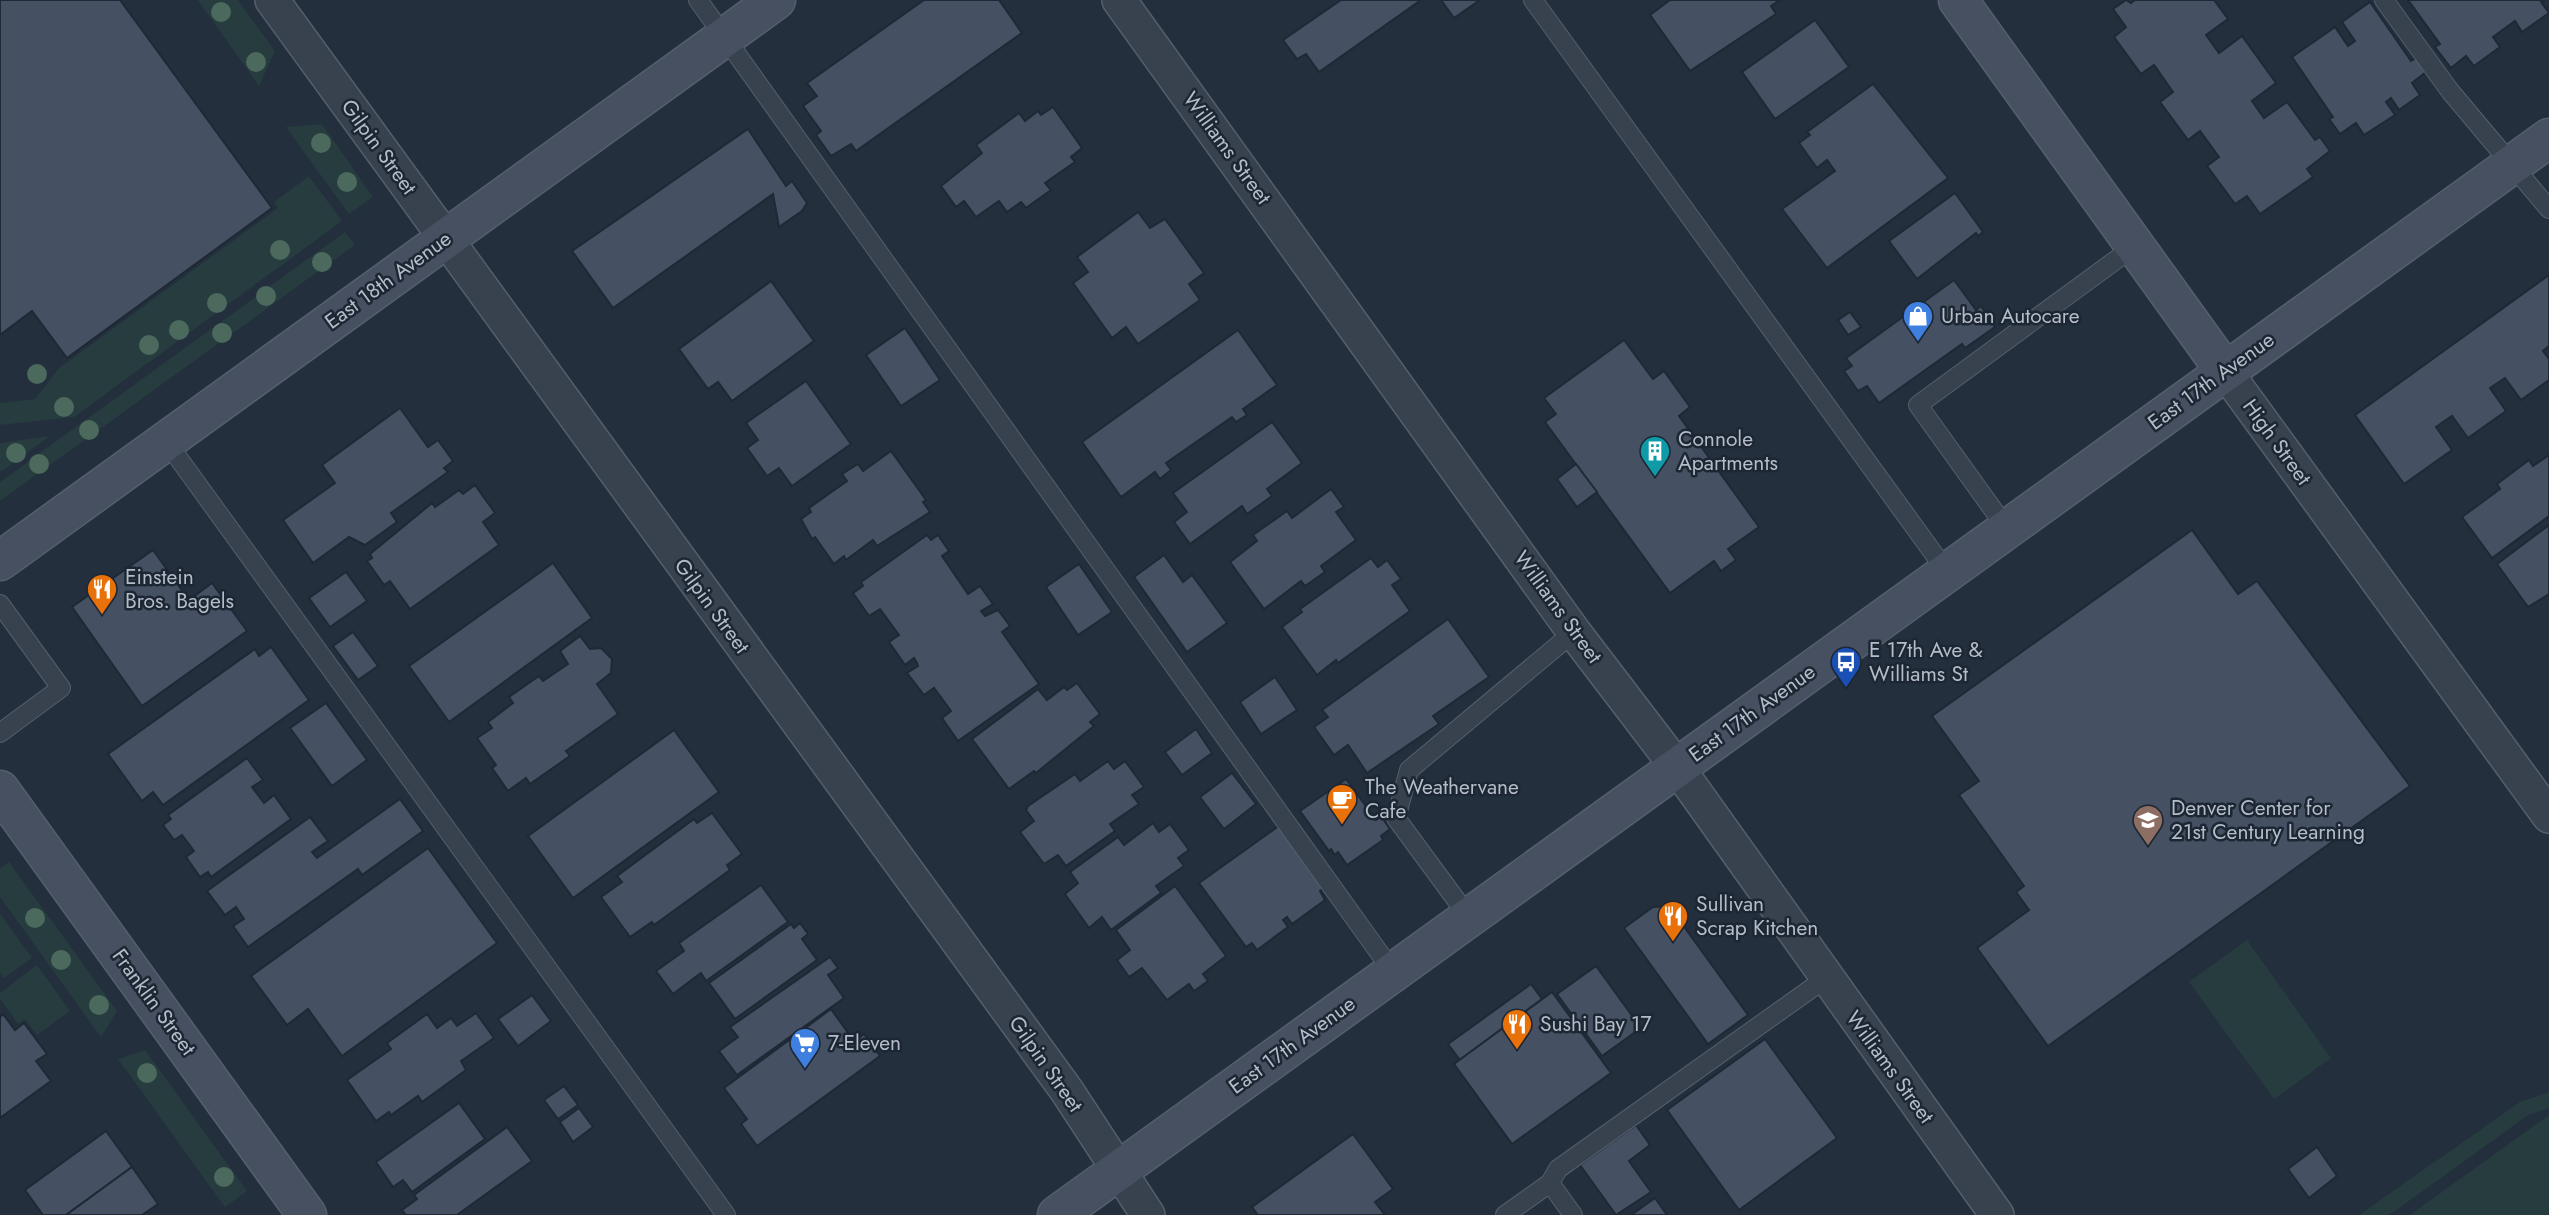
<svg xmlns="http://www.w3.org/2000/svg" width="2549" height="1215" font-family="Jost,sans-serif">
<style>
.green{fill:#263c3f}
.building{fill:#455162;stroke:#1f2835;stroke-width:2}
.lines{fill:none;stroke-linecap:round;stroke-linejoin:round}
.lane-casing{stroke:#565f6c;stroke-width:20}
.street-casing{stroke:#565f6c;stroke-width:36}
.secondary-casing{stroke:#565f6c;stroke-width:41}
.lane{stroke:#38414e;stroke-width:18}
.street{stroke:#38414e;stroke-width:33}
.secondary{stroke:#465061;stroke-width:38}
.tree{fill:#4b6a5d}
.labels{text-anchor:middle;stroke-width:5;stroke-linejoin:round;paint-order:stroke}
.street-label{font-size:21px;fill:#b4bcc9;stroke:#1d2633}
.poi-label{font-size:21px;fill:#b4bcc9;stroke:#1d2633;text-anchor:start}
</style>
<rect width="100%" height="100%" fill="#242f3e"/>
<!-- green -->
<g class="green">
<path d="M198,0H238L275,51L259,86Z"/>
<path d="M322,124L373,197L349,214L286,127Z"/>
<path d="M309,176L342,221L74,417L0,425V403L35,399L59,368L278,208L274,202Z"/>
<path d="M345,232L355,245L0,501V482Z"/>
<path d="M50,436L3,470L0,471V443Z"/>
<path d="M9,862L117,1011L101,1037L0,897V869Z"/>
<path d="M0,914L32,958L4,978L0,972Z"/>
<path d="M2247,940L2331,1058L2274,1099L2189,982Z"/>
<path d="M37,965L70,1011L37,1035L25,1019L18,1024L0,999V993Z"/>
<path d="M145,1050L247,1191L225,1207L118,1059Z"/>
<path d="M2549,1092V1108L2528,1115L2398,1209L2388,1215H2359L2520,1102Z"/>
<path d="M2549,1115V1215H2410Z"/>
</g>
<!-- building -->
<g class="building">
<path d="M0,0H120L272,208L67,358L32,311L0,335Z"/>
<path d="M924,0H999L1022,33L856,151L851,144L831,156L816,135L821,131L803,106L817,96L807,83Z"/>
<path d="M1341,0H1421L1319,72L1306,54L1297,59L1283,40Z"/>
<path d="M1441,0H1480L1454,18Z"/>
<path d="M1670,0H1780L1771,6L1776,14L1690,71L1650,15Z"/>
<path d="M2126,0L2131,3L2135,0H2214L2228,19L2206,35L2219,53L2242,36L2276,83L2252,101L2264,118L2287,102L2315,140L2320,137L2330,151L2307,169L2313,177L2260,214L2247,196L2235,204L2207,166L2219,157L2200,131L2188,140L2160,102L2173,92L2154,65L2141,74L2114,37L2126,27L2113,9Z"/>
<path d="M2408,0H2544L2541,2L2549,13L2522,32L2515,21L2493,37L2500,47L2474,66L2466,56L2451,68L2435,47L2440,44Z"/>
<path d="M2370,2L2411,61L2416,58L2426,72L2412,83L2420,95L2399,110L2391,98L2386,102L2395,115L2364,135L2356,123L2340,134L2329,119L2333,117L2292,57L2335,27L2348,46L2355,41L2342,22Z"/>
<path d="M1815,20L1849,67L1775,119L1742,72Z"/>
<path d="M1873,84L1948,178L1827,268L1782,209L1835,171L1827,160L1817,168L1799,143L1810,135L1807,132Z"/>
<path d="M1053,107L1082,148L1071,157L1075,162L1045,183L1051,190L1026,208L1021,202L1007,212L999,201L976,217L964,201L956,207L941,186L982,153L976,145L1019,113L1025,121L1038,111L1041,115Z"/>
<path d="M748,129L786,186L792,181L807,203L802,211L779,227L773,194L613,308L572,251Z"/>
<path d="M1955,193L1983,232L1978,236L1976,233L1917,279L1889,241Z"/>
<path d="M1138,212L1150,228L1165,219L1204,273L1189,284L1200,300L1138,344L1126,327L1112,338L1073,283L1088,272L1077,257Z"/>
<path d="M2549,275V346L2543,351L2549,359V380L2521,400L2505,378L2490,388L2506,411L2468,438L2452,416L2436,427L2452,450L2404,484L2355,415Z"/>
<path d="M1954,280L1976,310L1981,306L1995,327L1965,348L1962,344L1879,403L1867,386L1858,391L1844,371L1852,366L1846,358Z"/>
<path d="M771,281L814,341L732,401L718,382L708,389L679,349Z"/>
<path d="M1850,312L1861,327L1848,335L1838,320Z"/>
<path d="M905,328L940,380L901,406L866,355Z"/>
<path d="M1238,330L1277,385L1243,409L1247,415L1236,422L1232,417L1166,463L1171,470L1160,479L1155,472L1121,497L1082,442Z"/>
<path d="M1624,340L1653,379L1664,371L1690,407L1679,416L1759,527L1728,549L1736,560L1721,571L1714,561L1670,593L1545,422L1556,414L1544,398Z"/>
<path d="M806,381L851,444L792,486L779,468L767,476L747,448L758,440L746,423Z"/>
<path d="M400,408L428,447L438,440L453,461L444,468L448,472L391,513L397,522L365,545L349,537L313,563L283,520L335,483L322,465Z"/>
<path d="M1272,422L1302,463L1267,489L1272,496L1247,514L1242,506L1190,544L1174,522L1187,512L1173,493Z"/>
<path d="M891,451L926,500L923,502L930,512L877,546L873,540L846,560L844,556L834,564L815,537L812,539L801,519L811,512L809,508L847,481L842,474L858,464L863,471Z"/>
<path d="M2549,455V516L2492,558L2462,517L2500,489L2497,484L2529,460L2533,466Z"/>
<path d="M1576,464L1597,492L1577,507L1557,479Z"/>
<path d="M475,485L495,513L483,522L499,545L410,609L390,581L384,585L367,561L372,558L370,554L432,503L435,507L459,490L463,494Z"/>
<path d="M1331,489L1344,507L1336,512L1356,540L1321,566L1325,572L1305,586L1301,581L1264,609L1230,562L1257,541L1253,535L1287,511L1292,518Z"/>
<path d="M2549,525V594L2528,607L2497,564Z"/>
<path d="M2192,530L2238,594L2257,581L2410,786L2048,1046L1977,948L2029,910L2016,892L2024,886L1959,795L1979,781L1932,716Z"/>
<path d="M927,535L931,540L938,535L949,551L942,556L968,594L980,586L993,604L981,611L985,616L998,610L1010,626L1002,632L1039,684L958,741L942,718L951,711L934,688L924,695L907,673L918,666L917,663L914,658L905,665L889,642L899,635L880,609L869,616L853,593L863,586L861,582Z"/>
<path d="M153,550L189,600L212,583L247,631L142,706L72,607Z"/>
<path d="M1164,555L1183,582L1192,575L1227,623L1187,652L1134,577Z"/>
<path d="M1371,558L1378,567L1387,560L1401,579L1392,585L1410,611L1338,663L1336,660L1317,675L1282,627L1302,612L1300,609Z"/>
<path d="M553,563L592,618L449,722L409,666Z"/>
<path d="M1079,564L1112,612L1078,635L1046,587Z"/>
<path d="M346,572L367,601L330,627L309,598Z"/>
<path d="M1448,619L1489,677L1433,716L1439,724L1367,773L1348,745L1334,755L1314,727L1328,717L1322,710Z"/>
<path d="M353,632L378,666L358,680L333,646Z"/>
<path d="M580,636L590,649L601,648L612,659L611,673L597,684L618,714L566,751L570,756L530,784L526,778L508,791L492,768L496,765L477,738L492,728L488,722L513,703L509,697L539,676L543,681L568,664L560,651Z"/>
<path d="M271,647L309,700L163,805L153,792L142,801L108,754L255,649L259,656Z"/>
<path d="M1275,677L1297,710L1261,734L1240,702Z"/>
<path d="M1077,683L1100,714L1090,722L1094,726L1036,773L1034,771L1009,789L972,739L1038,689L1047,700L1064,687L1067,690Z"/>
<path d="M326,703L367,760L332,786L290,728Z"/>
<path d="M1196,729L1212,753L1182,775L1165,752Z"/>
<path d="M674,730L719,792L573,898L528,836Z"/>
<path d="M247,758L263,780L252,787L264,803L274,795L291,819L211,877L208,872L200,877L186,857L194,851L182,835L174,840L163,825L171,819L168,815Z"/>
<path d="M1108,761L1114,769L1125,761L1144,787L1132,795L1139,804L1110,824L1115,831L1066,866L1058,855L1044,864L1020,832L1034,821L1026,810L1028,806L1075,774L1080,781Z"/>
<path d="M1232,773L1256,804L1224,829L1200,797Z"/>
<path d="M1346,779L1376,820L1381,816L1390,829L1381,836L1383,840L1347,865L1338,852L1335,855L1331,849L1329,851L1300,811Z"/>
<path d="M400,799L423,831L362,875L358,869L248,947L233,926L244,919L236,907L225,915L207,891L310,817L328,841L312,852L317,858Z"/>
<path d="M712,813L742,854L727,865L730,870L654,925L652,922L630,937L601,897L622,882L617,876L694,819L697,823Z"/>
<path d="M1153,823L1159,832L1170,824L1189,850L1178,858L1184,866L1156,886L1161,893L1111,930L1102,917L1089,928L1065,894L1078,883L1070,872L1118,837L1124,845Z"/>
<path d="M1280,825L1324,888L1320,891L1325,900L1292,924L1287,917L1283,920L1288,927L1257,950L1252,943L1246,947L1199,883Z"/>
<path d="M428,848L497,943L342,1056L308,1009L287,1025L251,976Z"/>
<path d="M761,885L788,922L706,981L701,973L673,994L656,971L684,951L679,943Z"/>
<path d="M1175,886L1226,956L1203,974L1208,981L1194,991L1189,984L1167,1000L1142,968L1129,977L1117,960L1130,950L1116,930Z"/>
<path d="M1669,906L1748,1015L1708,1044L1624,928L1653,907Z"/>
<path d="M800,923L808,934L802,939L817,960L735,1019L709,983L791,924L794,928Z"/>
<path d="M830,957L838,968L828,975L844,998L737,1075L719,1051L738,1037L730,1027Z"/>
<path d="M1596,966L1641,1028L1602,1056L1557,994Z"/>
<path d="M1531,984L1542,999L1460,1060L1448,1044Z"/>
<path d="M1552,992L1611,1073L1512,1144L1454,1064Z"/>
<path d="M532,995L551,1021L518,1046L498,1019Z"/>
<path d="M831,1009L854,1041L864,1034L880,1056L757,1146L741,1124L747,1119L724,1088Z"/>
<path d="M476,1013L494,1038L461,1061L466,1070L422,1102L418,1096L391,1115L389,1112L376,1121L347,1080L391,1049L387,1043L427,1014L437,1028L451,1018L457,1026Z"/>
<path d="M3,1014L15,1030L24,1023L47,1054L36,1061L51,1081L0,1118V1017Z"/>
<path d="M1765,1039L1837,1138L1739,1210L1667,1110Z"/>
<path d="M564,1086L578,1105L558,1119L544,1100Z"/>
<path d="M459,1103L485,1139L412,1192L403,1180L393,1187L376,1162Z"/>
<path d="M579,1108L593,1127L573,1142L560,1122Z"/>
<path d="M1636,1125L1650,1145L1629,1161L1651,1192L1616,1215L1580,1165Z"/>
<path d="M507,1127L532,1161L457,1215H406L402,1210L417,1199L414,1195Z"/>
<path d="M106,1131L132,1167L66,1215H43L25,1190Z"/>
<path d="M1353,1134L1393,1189L1375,1202L1385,1215H1258L1252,1207Z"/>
<path d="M2317,1147L2337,1176L2309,1198L2288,1169Z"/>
<path d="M132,1167L158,1204L142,1215H66Z"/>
<path d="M1655,1198L1667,1215H1631Z"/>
</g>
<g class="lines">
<!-- lane casing -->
<g class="lane-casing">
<g id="lane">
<path d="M698,0L1393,972"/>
<path d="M1533,0L1947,572"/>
<path d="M2384,0L2450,91L2549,209"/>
<path d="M166,441L726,1215"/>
<path d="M2007,529L1918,405L2135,246"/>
<path d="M0,604L61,688L0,733"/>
<path d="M1468,916L1396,818L1409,770L1574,632"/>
<path d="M1550,1183L1573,1215"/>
<path d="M1505,1215L1550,1183L1558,1169L1826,978"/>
</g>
</g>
<!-- street casing -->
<g class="street-casing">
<g id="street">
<path d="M272,0L1067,1091L1148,1215"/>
<path d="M1119,0L1574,632L1677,767L1997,1215"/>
<path d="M2225,371L2549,816"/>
</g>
</g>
<!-- secondary casing -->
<g class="secondary-casing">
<g id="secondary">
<path d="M1958,0L2225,371"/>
<path d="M0,561L776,0"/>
<path d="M0,790L307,1215"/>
<path d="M1057,1215L2549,138"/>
</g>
</g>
<!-- lane -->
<use href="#lane" class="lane"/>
<!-- street -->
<use href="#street" class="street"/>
<!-- secondary -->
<use href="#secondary" class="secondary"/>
</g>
<!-- trees -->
<g class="tree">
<circle cx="221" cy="12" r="10"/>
<circle cx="256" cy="62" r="10"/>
<circle cx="321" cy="143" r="10"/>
<circle cx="347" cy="182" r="10"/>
<circle cx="280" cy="250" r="10"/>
<circle cx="322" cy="262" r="10"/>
<circle cx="266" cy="296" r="10"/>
<circle cx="217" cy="303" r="10"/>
<circle cx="179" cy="330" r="10"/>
<circle cx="222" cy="333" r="10"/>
<circle cx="149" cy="345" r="10"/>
<circle cx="37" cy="374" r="10"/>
<circle cx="64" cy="407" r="10"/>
<circle cx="89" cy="430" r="10"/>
<circle cx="16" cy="453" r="10"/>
<circle cx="39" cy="464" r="10"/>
<circle cx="35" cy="918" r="10"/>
<circle cx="61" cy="960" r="10"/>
<circle cx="99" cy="1005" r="10"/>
<circle cx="147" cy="1073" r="10"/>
<circle cx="224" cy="1177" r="10"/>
</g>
<!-- icons -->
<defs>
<g id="shop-pin" transform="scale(1.575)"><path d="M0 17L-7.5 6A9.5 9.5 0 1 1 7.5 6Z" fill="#3f7fe0" stroke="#1d2633"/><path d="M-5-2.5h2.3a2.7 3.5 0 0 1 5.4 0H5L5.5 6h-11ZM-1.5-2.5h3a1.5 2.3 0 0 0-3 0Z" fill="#fff"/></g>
<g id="building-pin" transform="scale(1.575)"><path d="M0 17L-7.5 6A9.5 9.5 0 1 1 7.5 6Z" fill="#0f9aa8" stroke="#1d2633"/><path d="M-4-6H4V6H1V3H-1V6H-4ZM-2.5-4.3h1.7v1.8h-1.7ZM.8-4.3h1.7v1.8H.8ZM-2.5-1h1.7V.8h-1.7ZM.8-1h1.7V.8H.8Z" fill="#fff"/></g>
<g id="restaurant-pin" transform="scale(1.575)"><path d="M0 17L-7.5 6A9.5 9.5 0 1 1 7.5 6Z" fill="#e8710a" stroke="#1d2633"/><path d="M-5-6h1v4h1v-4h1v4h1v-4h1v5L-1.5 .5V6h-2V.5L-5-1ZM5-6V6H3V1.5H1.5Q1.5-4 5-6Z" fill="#fff"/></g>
<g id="bus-pin" transform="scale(1.575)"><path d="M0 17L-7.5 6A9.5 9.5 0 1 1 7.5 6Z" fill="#1a4fb4" stroke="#1d2633"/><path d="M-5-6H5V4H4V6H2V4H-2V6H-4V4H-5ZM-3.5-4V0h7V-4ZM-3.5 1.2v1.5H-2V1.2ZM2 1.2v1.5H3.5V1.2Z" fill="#fff"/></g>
<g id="cafe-pin" transform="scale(1.575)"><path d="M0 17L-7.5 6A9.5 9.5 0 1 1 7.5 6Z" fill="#e8710a" stroke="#1d2633"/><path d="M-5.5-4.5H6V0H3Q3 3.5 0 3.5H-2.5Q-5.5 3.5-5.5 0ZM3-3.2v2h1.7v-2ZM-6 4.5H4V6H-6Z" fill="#fff"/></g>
<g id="school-pin" transform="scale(1.575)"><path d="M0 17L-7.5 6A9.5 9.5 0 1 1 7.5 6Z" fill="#8d6e63" stroke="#1d2633"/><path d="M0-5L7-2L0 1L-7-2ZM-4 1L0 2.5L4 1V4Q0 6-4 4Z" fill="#fff"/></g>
<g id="supermarket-pin" transform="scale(1.575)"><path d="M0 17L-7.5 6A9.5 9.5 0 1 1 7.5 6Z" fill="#3f7fe0" stroke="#1d2633"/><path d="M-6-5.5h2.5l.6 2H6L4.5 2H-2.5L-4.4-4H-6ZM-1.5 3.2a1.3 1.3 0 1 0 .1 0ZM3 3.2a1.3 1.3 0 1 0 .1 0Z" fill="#fff"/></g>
</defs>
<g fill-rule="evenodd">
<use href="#shop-pin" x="1918" y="316"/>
<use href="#building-pin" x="1655" y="451"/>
<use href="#restaurant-pin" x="102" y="589"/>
<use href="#bus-pin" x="1846" y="662"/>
<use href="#cafe-pin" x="1342" y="799"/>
<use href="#school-pin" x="2148" y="820"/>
<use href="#restaurant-pin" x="1673" y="916"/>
<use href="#restaurant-pin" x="1517" y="1024"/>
<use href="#supermarket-pin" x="805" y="1043"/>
</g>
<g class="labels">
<!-- street labels -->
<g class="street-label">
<text transform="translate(379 147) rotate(54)" y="7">Gilpin Street</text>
<text transform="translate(1227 148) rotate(54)" y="7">Williams Street</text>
<text transform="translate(388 280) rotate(-36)" y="7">East 18th Avenue</text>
<text transform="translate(2211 381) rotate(-36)" y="7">East 17th Avenue</text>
<text transform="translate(2277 442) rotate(54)" y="7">High Street</text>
<text transform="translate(712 606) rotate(54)" y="7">Gilpin Street</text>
<text transform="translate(1558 607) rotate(54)" y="7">Williams Street</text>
<text transform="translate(1752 713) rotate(-36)" y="7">East 17th Avenue</text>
<text transform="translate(154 1002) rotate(54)" y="7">Franklin Street</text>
<text transform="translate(1292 1045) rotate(-36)" y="7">East 17th Avenue</text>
<text transform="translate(1046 1064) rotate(55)" y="7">Gilpin Street</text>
<text transform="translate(1890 1067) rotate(54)" y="7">Williams Street</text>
</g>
<!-- poi labels -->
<g class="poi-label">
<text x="1941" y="323">Urban Autocare</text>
<text x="1678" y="446">Connole<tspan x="1678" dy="24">Apartments</tspan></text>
<text x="125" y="584">Einstein<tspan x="125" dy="24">Bros. Bagels</tspan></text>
<text x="1869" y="657">E 17th Ave &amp;<tspan x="1869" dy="24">Williams St</tspan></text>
<text x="1365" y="794">The Weathervane<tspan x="1365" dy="24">Cafe</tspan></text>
<text x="2171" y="815">Denver Center for<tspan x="2171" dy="24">21st Century Learning</tspan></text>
<text x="1696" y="911">Sullivan<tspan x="1696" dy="24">Scrap Kitchen</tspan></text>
<text x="1540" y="1031">Sushi Bay 17</text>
<text x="828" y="1050">7-Eleven</text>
</g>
</g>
</svg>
